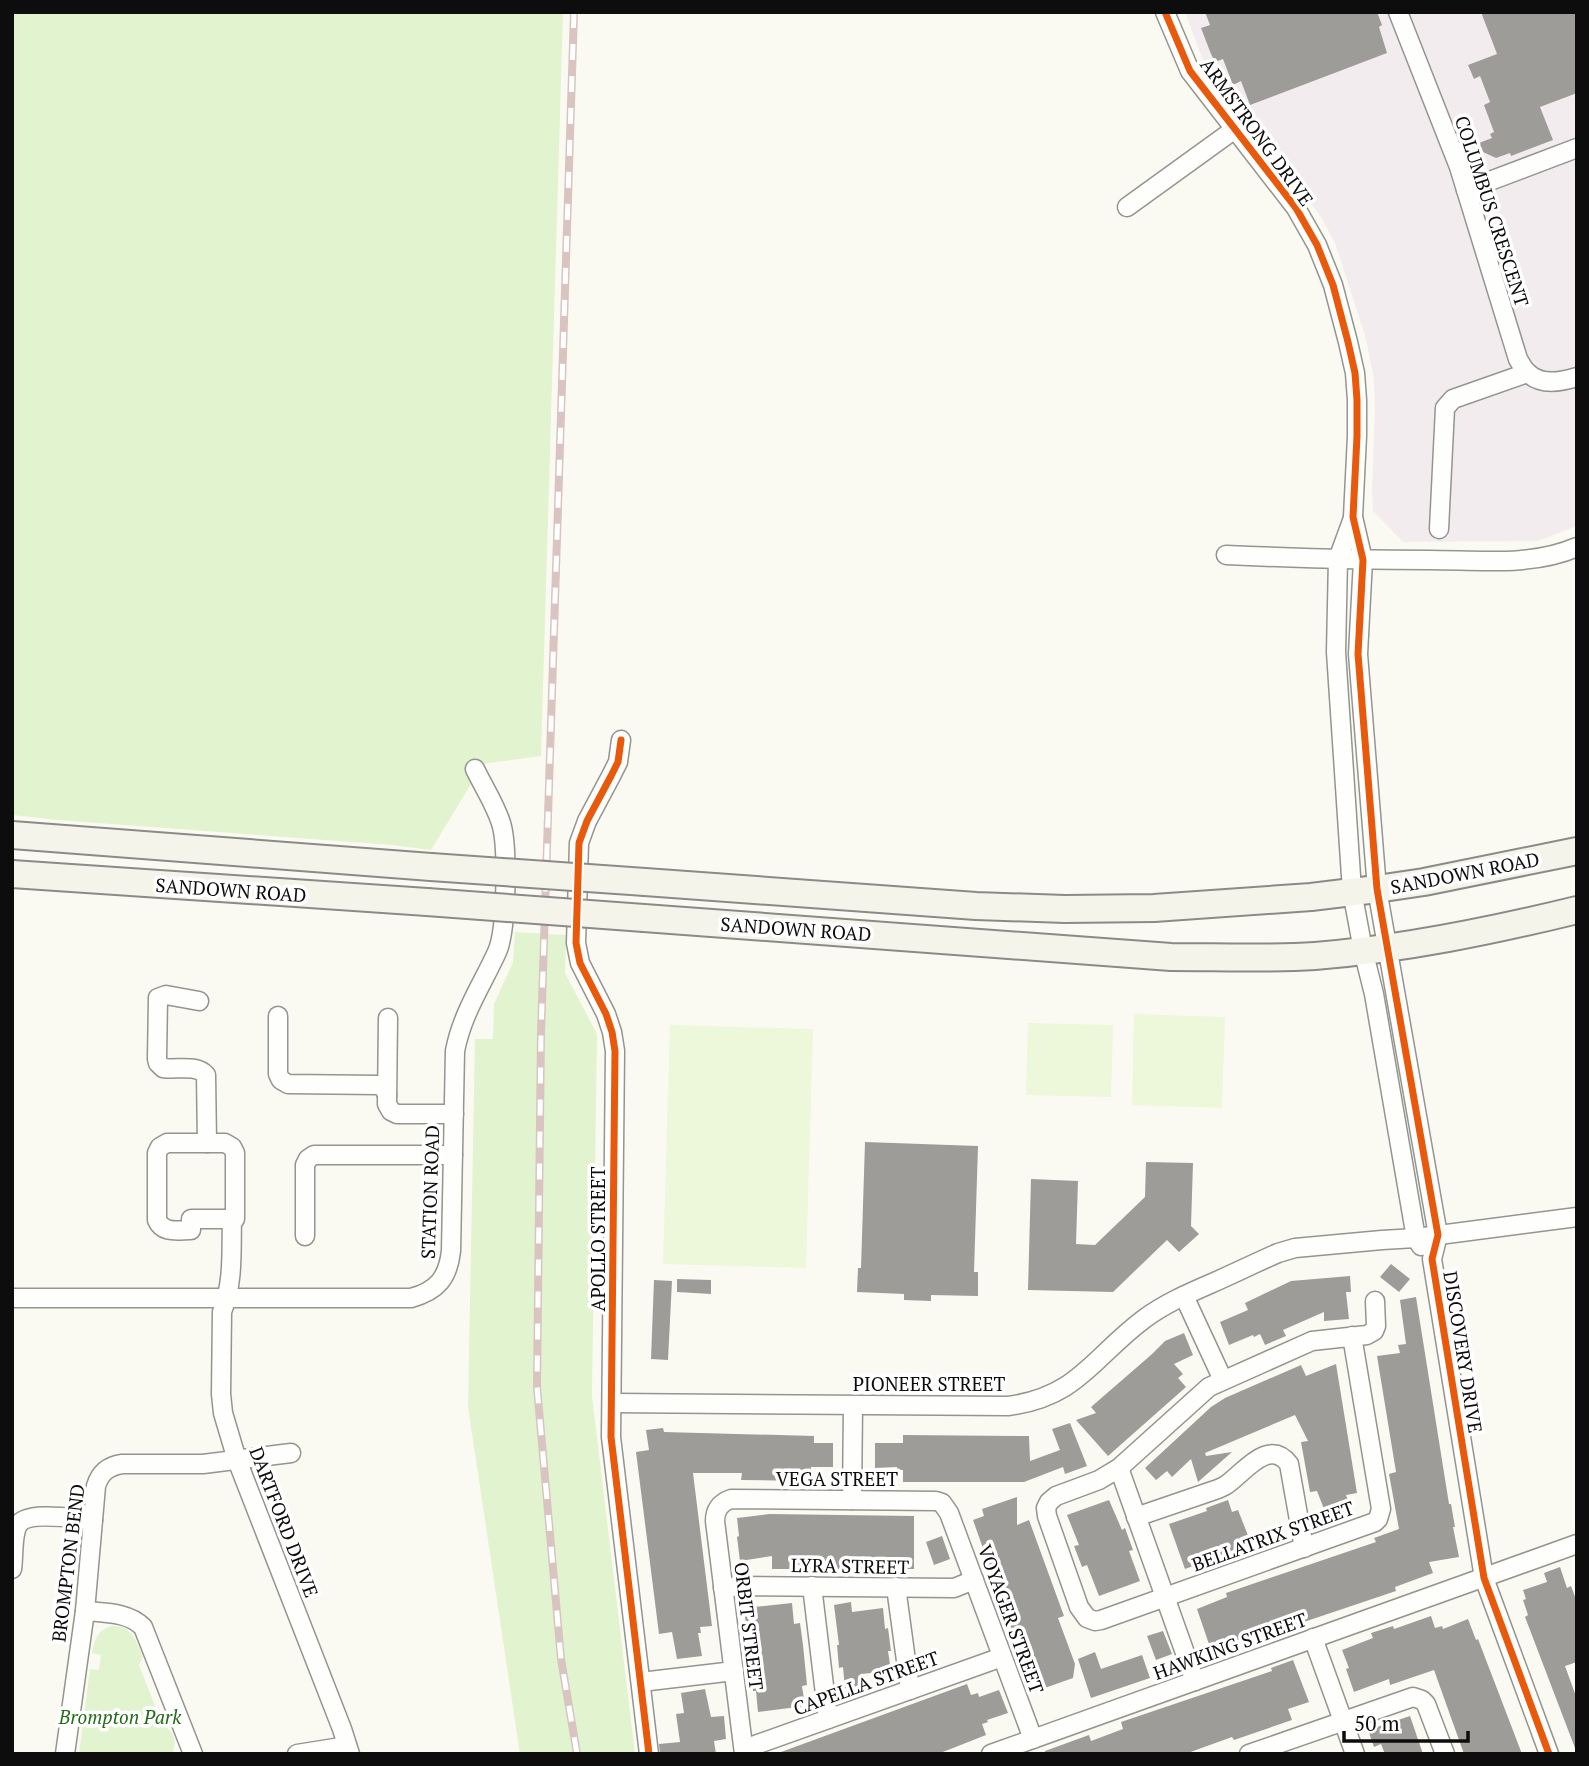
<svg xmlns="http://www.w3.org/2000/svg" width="1589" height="1766" font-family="'PT Serif',serif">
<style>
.industrial{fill:#f3ecef}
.green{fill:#e2f3cf}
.pitch{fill:#edf7da}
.building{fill:#9e9c98}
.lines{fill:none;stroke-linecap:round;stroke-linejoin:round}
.street-casing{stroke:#949490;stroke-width:21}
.secondary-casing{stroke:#8b8a87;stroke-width:30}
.street{stroke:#fefefd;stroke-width:18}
.secondary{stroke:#f5f4ea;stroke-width:26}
.rail-casing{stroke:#d9c4c2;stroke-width:8}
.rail{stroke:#fff;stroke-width:5;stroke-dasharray:16;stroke-linecap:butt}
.secondary-bridge-casing{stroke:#8b8a87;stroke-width:30;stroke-linecap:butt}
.secondary-bridge{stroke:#f5f4ea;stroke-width:26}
.cycleway-casing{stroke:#fff;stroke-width:11}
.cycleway{stroke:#e8590c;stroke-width:7}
.labels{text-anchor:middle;stroke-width:7;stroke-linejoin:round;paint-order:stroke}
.street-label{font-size:19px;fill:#0d0d0d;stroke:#fff}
.park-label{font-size:19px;font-style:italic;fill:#236b17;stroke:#fff}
</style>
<rect width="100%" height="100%" fill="#fbfaf2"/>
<!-- industrial -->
<path class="industrial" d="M1185,12H1577V526L1538,541L1403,542L1373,511L1372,492L1375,409L1374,379L1366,339L1335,243L1322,219L1262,133L1212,75L1202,58Z"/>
<!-- green -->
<g class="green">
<path d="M12,12H563L541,756L483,764L431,850L392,845L57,820L12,815Z"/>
<path d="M515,932L566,935L565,973L597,1034L592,1396L635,1754H520L468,1407L475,1039H493L494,1004L513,962Z"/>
<path d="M111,1626C132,1625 136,1641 143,1657L139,1665L162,1724C173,1731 178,1740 172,1754H79L90,1669L99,1670L101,1655L92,1653C95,1639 97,1631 111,1626Z"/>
</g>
<!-- pitch -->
<g class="pitch">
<path d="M1134,1014L1225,1017L1222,1108L1132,1105Z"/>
<path d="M1028,1023L1113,1025L1111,1097L1026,1095Z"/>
<path d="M670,1025L813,1029L806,1268L663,1264Z"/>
</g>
<!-- building -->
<g class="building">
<path d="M1205,12H1377L1382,25L1379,27L1387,53L1250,105L1241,81L1233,85L1223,59L1215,62L1211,54L1201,28L1210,25Z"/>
<path d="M1481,12H1577V93L1540,107L1553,140L1511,156L1510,153L1496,158L1483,152L1479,143L1492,138L1490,134L1494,132L1484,105L1490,102L1480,76L1474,79L1468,65L1497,54Z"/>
<path d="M865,1142L978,1146L974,1272H978V1296L931,1295V1301L904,1300V1294L857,1292L858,1268H861Z"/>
<path d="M1146,1162L1193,1163L1191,1226L1199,1234L1179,1252L1167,1240L1113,1292L1028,1290L1031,1179L1078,1181L1076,1244L1095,1245L1145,1197Z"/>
<path d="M1391,1264L1410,1279L1399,1292L1380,1277Z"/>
<path d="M1350,1276L1351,1292H1346L1349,1319L1324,1321V1312L1283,1330L1286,1336L1265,1345L1260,1334L1254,1337L1253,1335L1229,1345L1220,1322L1248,1310L1245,1303L1291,1281Z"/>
<path d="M677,1279L711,1280V1294L677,1292Z"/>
<path d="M654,1280L672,1281L668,1360L651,1359Z"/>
<path d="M1416,1297L1449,1504H1451L1455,1527H1453L1459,1557L1429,1562L1433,1573L1395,1587L1396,1591L1283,1629L1242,1642L1241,1639L1211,1650L1197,1609L1227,1597L1226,1593L1376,1542L1374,1538L1399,1529L1389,1474L1396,1472L1377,1356L1400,1353L1398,1345L1406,1344L1400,1300Z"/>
<path d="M1184,1333L1193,1355L1174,1364L1183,1374L1178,1378L1186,1387L1108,1456L1076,1420L1096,1413L1091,1407L1151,1355L1165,1341Z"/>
<path d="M1336,1364L1357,1493L1346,1495L1353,1514L1329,1522L1317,1491L1310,1492L1301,1442L1308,1441L1295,1415L1205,1453L1206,1456L1232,1452L1198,1482L1191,1459L1172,1477L1167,1471L1156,1480L1145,1468L1211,1407L1225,1398L1301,1365L1306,1376Z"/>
<path d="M1070,1423L1087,1466L1065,1474L1063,1467L1024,1482H903V1470H897V1467L875,1468V1443H903V1435L1029,1436L1030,1461L1060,1450L1052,1429Z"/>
<path d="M663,1428L664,1432L814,1436V1443H833V1467H811V1469H805V1481L741,1480L742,1473H693L712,1626L700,1627L701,1633H698L702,1656L677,1659L672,1632L659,1634L636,1452L649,1450L646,1430Z"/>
<path d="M1017,1497V1525L1029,1520L1064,1616L1058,1618L1075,1664L1073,1678L1042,1689L1028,1650L1020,1653L973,1520L984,1516L982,1509Z"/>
<path d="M1109,1500L1122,1530L1125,1528L1133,1550L1129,1551L1140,1581L1099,1596L1087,1565L1082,1567L1074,1546L1079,1545L1067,1515Z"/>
<path d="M1228,1500L1232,1512L1238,1510L1249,1538L1243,1540L1246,1551L1225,1559L1224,1555L1185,1569L1169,1524L1207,1511L1206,1508Z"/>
<path d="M769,1514L914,1516V1569H772V1556L740,1561L737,1537L739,1536L737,1518Z"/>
<path d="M942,1536L950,1559L934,1565L926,1542Z"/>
<path d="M1560,1567L1567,1588L1571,1586L1577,1602V1662L1565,1666L1577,1699V1748H1575L1525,1617L1528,1615L1523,1600L1526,1599L1523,1590L1547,1582L1544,1573Z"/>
<path d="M851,1602L852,1612L883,1608L885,1629L888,1628L891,1651H888L891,1671L861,1674L862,1686L845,1688L843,1667L839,1668L837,1645H839L834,1605Z"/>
<path d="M792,1603L794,1624L800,1623L803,1645L807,1685L802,1686L805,1706L758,1712L756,1691H753L744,1608Z"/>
<path d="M1431,1616L1435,1628L1442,1626L1443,1629L1468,1619L1476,1640L1478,1639L1522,1754H1464L1434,1670L1390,1685L1389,1679L1354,1692L1346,1669L1349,1668L1342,1650L1373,1638L1371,1633L1393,1626L1394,1629Z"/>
<path d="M1163,1631L1172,1654L1156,1660L1147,1636Z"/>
<path d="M1095,1652L1101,1669L1142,1655L1150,1678L1091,1698L1078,1659Z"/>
<path d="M1293,1660L1309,1702L1288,1709L1292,1720L1234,1740L1232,1737L1185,1754H1045V1751L1089,1735L1091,1741L1123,1729L1121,1722L1272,1671L1271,1668Z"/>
<path d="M967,1684L971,1695L978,1693L979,1697L999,1690L1008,1713L987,1720L988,1722L982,1724L986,1735L948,1750L937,1754H782L781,1752Z"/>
<path d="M705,1689L711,1717L724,1716L726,1739L714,1741L716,1754H660L659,1744L680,1742L676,1714L684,1713L681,1693Z"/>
<path d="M1410,1716L1423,1754H1385L1381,1744L1374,1747L1368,1730Z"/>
</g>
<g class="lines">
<!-- street casing -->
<g class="street-casing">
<g id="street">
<path d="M1165,12L1190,71L1296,208L1317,245L1333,285L1348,342L1355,373L1357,400V436L1353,517L1363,560L1358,654L1377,889L1438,1235L1432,1259L1484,1578L1549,1754"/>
<path d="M1398,12L1459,167L1518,359C1521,364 1524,370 1528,373C1541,386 1561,382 1577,377"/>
<path d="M1466,190L1577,148"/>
<path d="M1127,207L1235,129"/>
<path d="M1353,518L1338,559L1336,652L1352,891L1363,950L1374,994L1416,1238L1421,1246"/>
<path d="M1439,529L1445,408L1453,399L1527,373"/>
<path d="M1226,555C1293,558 1361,560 1429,560C1478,560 1531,567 1577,547"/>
<path d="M621,740L618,762L611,776L587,821L579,843L576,943L580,963L606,1014L612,1032L615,1051L611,1437L649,1754"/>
<path d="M199,1001L166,995L158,998L157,1059L158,1063L163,1068C177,1070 196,1064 206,1075L207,1143"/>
<path d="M278,1016V1074L281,1080L288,1084L378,1085L384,1088L387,1095"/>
<path d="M388,1018L387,1104L391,1111L397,1114H454"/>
<path d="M232,1219H191V1230C178,1230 163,1234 157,1220V1153L160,1147L167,1143H225L232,1147L235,1153V1219H232C231,1250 234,1281 222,1312L221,1394L223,1413L237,1460L342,1729L350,1754"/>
<path d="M305,1236V1165L308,1159L314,1155H453"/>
<path d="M1184,1296L1223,1380"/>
<path d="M12,1298H411C437,1291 448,1278 451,1251L455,1051C462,1014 482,985 497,952C507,930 508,845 501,823C495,804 483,786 475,769"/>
<path d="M1352,1336L1381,1509L1378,1519L1375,1522L1101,1620L1095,1621L1087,1618L1079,1607L1047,1516L1046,1508L1049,1502L1056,1496L1099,1480L1119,1468L1209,1387L1312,1341L1367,1335L1374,1331L1376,1326L1375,1301"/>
<path d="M613,1403L1008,1406C1078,1397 1093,1357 1144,1319C1164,1304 1187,1294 1210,1284C1233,1274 1255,1263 1278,1253L1295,1248L1382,1240L1416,1238L1577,1217"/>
<path d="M1119,1468L1195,1681"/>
<path d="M852,1500L853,1405"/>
<path d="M1136,1517L1215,1490C1216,1490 1225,1486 1226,1485C1243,1474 1268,1437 1289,1464L1304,1548"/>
<path d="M12,1569C14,1557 12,1535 18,1525C27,1510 76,1519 93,1520"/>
<path d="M812,1586L828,1719"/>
<path d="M896,1587L910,1690"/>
<path d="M723,1588L740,1586L954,1588L974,1580"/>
<path d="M85,1611C105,1613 128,1612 143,1627L193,1754"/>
<path d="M1313,1638L1355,1754"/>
<path d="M641,1682L734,1671"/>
<path d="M744,1749L1002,1657"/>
<path d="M65,1754L85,1611L96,1486C100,1473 108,1466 122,1464H203L291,1453"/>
<path d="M297,1754L347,1746"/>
<path d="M744,1754L715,1521C715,1510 720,1503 731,1499L936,1501L942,1503L949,1513L1033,1739"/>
<path d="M991,1754L1577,1544"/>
<path d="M1249,1754L1413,1697L1422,1700L1426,1704L1445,1754"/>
</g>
</g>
<!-- secondary casing -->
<g class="secondary-casing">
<g id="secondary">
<path d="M12,835L431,867"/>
<path d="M12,874L427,902"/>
<path d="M645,882L976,906L1065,909L1154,908L1311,897L1377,889L1424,882L1577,851"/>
<path d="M644,918L1171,957C1219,957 1267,959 1315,956C1404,949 1491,931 1577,910"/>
</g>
</g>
<!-- street -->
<use href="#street" class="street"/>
<!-- secondary -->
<use href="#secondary" class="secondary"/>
<!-- rail casing -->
<g class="rail-casing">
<path id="rail" d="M574,12L541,1033L537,1387L561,1659L577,1754"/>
</g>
<!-- rail -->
<use href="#rail" class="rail"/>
<!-- secondary-bridge casing -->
<g class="secondary-bridge-casing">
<g id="secondary-bridge">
<path d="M431,867L645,882"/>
<path d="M427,902L644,918"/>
</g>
</g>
<!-- secondary-bridge -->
<use href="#secondary-bridge" class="secondary-bridge"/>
<!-- cycleway casing -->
<g class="cycleway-casing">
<g id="cycleway">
<path d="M1165,12L1190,71L1296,208L1317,245L1333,285L1348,342L1355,373L1357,400V436L1353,517L1363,560L1358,654L1377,889L1438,1235L1432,1259L1484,1578L1549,1754"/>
<path d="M621,740L618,762L611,776L587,821L579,843L576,943L580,963L606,1014L612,1032L615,1051L611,1437L649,1754"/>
</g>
</g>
<!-- cycleway -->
<use href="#cycleway" class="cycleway"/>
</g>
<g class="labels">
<!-- street labels -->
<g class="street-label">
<text transform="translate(1257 132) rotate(54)" y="7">ARMSTRONG DRIVE</text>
<text transform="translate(1492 211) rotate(72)" y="7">COLUMBUS CRESCENT</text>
<text transform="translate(1465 873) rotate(-11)" y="7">SANDOWN ROAD</text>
<text transform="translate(231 890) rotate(4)" y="7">SANDOWN ROAD</text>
<text transform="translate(796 929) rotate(4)" y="7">SANDOWN ROAD</text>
<text transform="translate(430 1192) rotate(-88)" y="7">STATION ROAD</text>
<text transform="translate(598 1239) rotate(-90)" y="7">APOLLO STREET</text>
<text transform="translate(1463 1352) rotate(81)" y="7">DISCOVERY DRIVE</text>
<text x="929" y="1391">PIONEER STREET</text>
<text x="837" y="1486">VEGA STREET</text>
<text transform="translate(284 1522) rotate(69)" y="7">DARTFORD DRIVE</text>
<text transform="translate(1273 1536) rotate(-20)" y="7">BELLATRIX STREET</text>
<text transform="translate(68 1563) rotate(-83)" y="7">BROMPTON BEND</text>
<text transform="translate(850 1566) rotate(1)" y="7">LYRA STREET</text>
<text transform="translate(1011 1619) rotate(70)" y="7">VOYAGER STREET</text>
<text transform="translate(749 1626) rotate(83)" y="7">ORBIT STREET</text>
<text transform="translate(1230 1646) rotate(-20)" y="7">HAWKING STREET</text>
<text transform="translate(866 1683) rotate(-20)" y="7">CAPELLA STREET</text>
</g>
<!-- park labels -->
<g class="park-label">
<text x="120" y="1724">Brompton Park</text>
</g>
</g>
<!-- border -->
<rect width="1589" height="1766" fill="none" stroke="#0d0d0d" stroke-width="28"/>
<!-- scale -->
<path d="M1344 1731v10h124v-10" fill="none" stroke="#0d0d0d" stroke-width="3.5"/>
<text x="1354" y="1731" font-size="21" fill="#0d0d0d" stroke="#ffffff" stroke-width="5" paint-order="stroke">50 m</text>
</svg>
